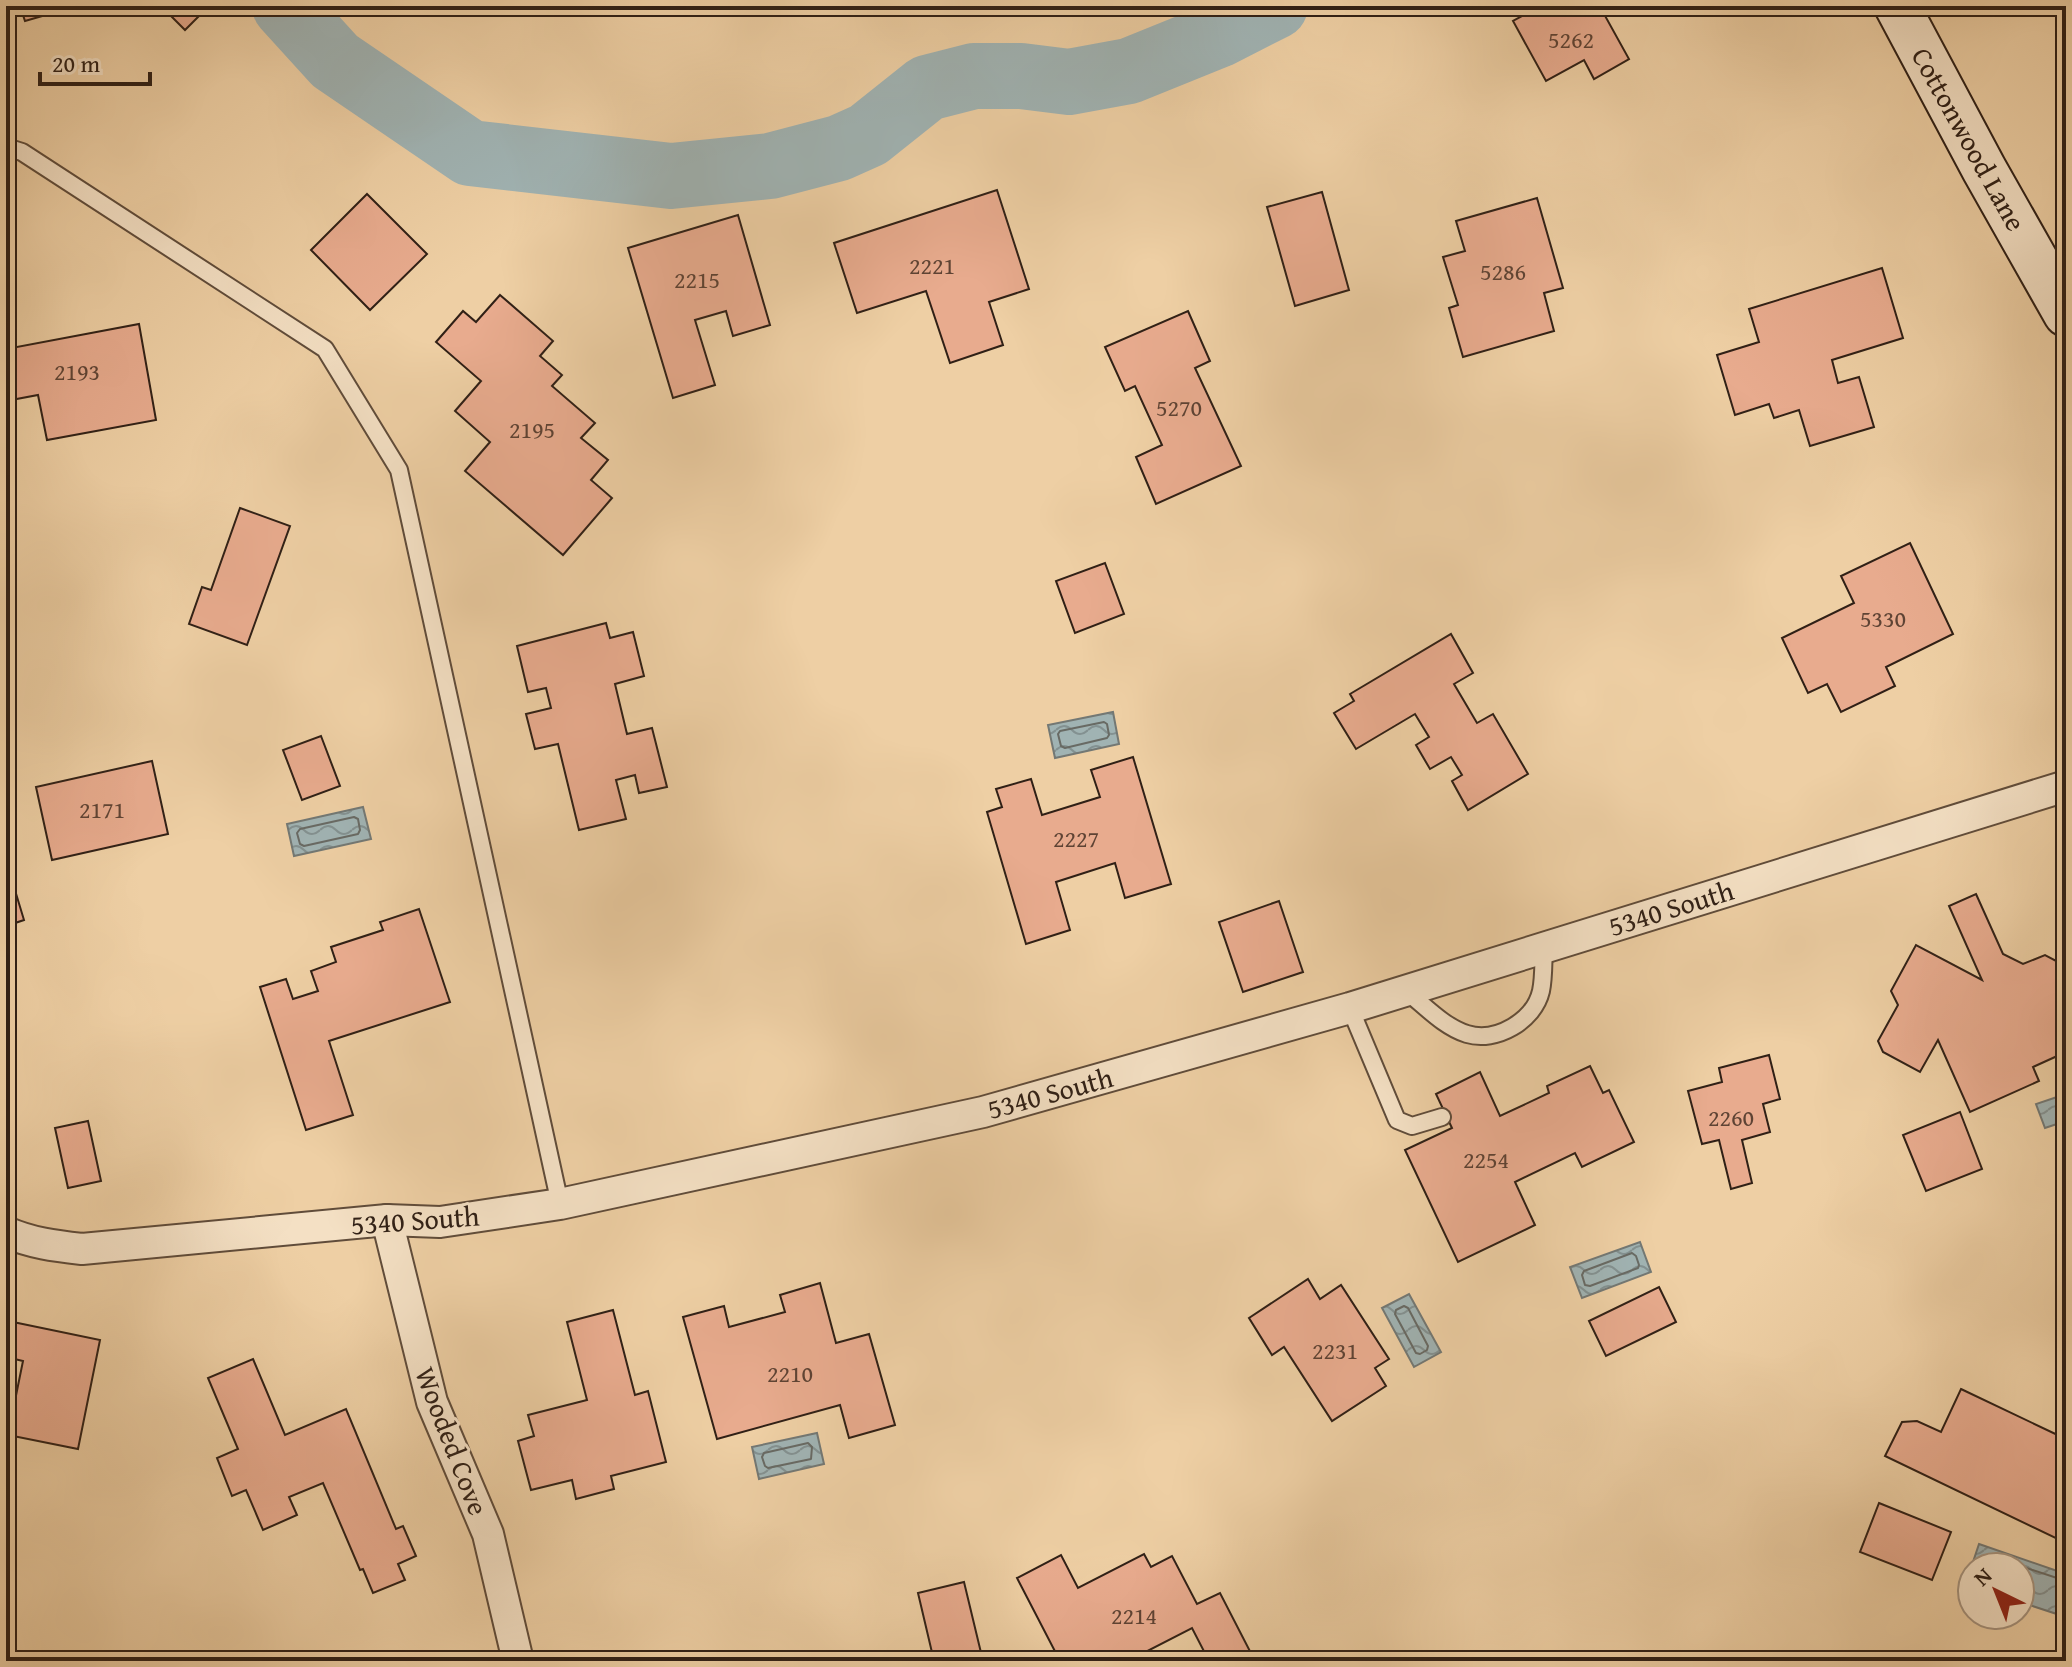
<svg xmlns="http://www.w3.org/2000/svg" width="2072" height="1667" font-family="'Gentium Book Plus',serif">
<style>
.water{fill:url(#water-waves);stroke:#737874;stroke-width:2}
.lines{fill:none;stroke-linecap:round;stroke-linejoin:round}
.shore{stroke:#686a64;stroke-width:2}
.river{stroke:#a0b3b3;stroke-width:66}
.building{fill:#e8ab8e;stroke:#302016;stroke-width:2}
.lane-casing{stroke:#604c3a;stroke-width:20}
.street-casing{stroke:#604c3a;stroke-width:34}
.secondary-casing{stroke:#302016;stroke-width:48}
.lane{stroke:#f4e0c4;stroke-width:16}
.street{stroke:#f4e0c4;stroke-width:30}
.secondary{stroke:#f4e0c4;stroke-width:44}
.labels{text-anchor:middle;stroke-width:6;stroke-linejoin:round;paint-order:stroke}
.number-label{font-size:24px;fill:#5e4334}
.street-label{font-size:28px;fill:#302016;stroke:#f4e0c4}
</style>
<defs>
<pattern id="water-waves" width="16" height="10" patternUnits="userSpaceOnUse" patternTransform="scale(2)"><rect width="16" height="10" fill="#a0b3b3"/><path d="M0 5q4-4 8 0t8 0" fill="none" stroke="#839191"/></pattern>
</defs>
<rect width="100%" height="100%" fill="#eecfa4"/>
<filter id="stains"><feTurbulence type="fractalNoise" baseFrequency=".0025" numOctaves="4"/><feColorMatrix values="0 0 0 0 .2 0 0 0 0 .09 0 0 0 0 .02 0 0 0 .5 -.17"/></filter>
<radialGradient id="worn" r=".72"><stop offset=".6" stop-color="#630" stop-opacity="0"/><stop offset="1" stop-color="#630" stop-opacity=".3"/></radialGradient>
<!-- water -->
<g class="water">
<path d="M1113,712L1119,744L1055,758L1048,725Z"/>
<path d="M363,807L371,839L294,856L287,824Z"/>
<path d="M2066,1094V1121L2045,1128L2036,1104Z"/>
<path d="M1640,1242L1651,1272L1582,1298L1570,1267Z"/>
<path d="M1409,1294L1441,1352L1414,1367L1382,1308Z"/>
<path d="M817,1433L824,1464L759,1479L752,1447Z"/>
<path d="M1979,1544L2066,1574V1617L2020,1602V1567H1972V1585L1966,1583Z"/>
</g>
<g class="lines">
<!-- shore -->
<g class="shore">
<path d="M1104,722L1107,724L1109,735L1107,738L1065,748L1061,746L1058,734L1060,731Z"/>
<path d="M354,817L358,819L360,830L358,834L304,846L300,844L297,833L300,829Z"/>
<path d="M1632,1253L1636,1256L1639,1265L1638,1268L1590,1286L1585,1285L1582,1275L1584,1271Z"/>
<path d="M1404,1306L1408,1308L1428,1346L1427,1350L1420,1354L1416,1353L1395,1314L1396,1310Z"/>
<path d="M808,1443L812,1447L811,1459L768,1468L765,1466L762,1457L764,1453Z"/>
<path d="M1980,1567L1983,1557L1987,1555L2066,1581"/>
</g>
<!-- river -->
<path class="river" d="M285,6L335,61L470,153L671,176L770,166L839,148L868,135L927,88L974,76H1021L1069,82L1129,71L1218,35L1275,6"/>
</g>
<!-- building -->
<g class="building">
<path d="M20,6H77L25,21Z"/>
<path d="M161,6H209L185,30Z"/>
<path d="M1540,6H1619L1604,14L1629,59L1594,79L1584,60L1546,81L1513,21Z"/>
<path d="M997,190L1029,289L989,302L1003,345L950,363L926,291L857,313L834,243Z"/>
<path d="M1322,192L1349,290L1295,306L1267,207Z"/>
<path d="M367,194L427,254L370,310L311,250Z"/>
<path d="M1537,198L1563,288L1544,293L1554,331L1463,357L1449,308L1458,305L1443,257L1465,251L1456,221Z"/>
<path d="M738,215L770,325L733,336L726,311L695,320L715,385L673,398L628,248Z"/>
<path d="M1882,268L1903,338L1832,360L1838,383L1859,377L1874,427L1810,446L1799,410L1774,418L1769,404L1735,415L1717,355L1759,342L1749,309Z"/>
<path d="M500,295L553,341L540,356L562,375L552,386L595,423L581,438L608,460L591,480L612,498L563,555L465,471L490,442L455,411L481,381L436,342L463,311L476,322Z"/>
<path d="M1188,311L1210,361L1195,368L1241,466L1156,504L1136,457L1162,445L1135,386L1125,391L1105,347Z"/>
<path d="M139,324L156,420L47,440L38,395L6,401V349Z"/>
<path d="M240,508L290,526L247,645L189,624L202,587L211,590Z"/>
<path d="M1910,543L1953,634L1886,667L1895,686L1841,712L1827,684L1808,693L1782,638L1854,603L1841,576Z"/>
<path d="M1105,563L1124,614L1075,633L1056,581Z"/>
<path d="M606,623L610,638L633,632L644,676L615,684L627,734L652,728L667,787L639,793L635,775L616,780L626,819L579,830L558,744L535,749L526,714L551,708L546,688L528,692L517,646Z"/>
<path d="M1451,634L1473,673L1454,684L1477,723L1493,714L1528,774L1468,810L1452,781L1462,775L1451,757L1430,769L1416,745L1429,737L1415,714L1356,749L1334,713L1354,701L1350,694Z"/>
<path d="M321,736L340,786L302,800L283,750Z"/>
<path d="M1133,757L1171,884L1125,898L1115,863L1056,882L1070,930L1026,944L987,812L1002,807L996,789L1031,779L1042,815L1100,797L1091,770Z"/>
<path d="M152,761L168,834L52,860L36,787Z"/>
<path d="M8,867L24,920L6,926V868Z"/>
<path d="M1976,894L2003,954L2023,964L2045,955L2062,964L2066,973V1052L2033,1067L2039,1081L1970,1112L1938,1040L1920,1072L1883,1052L1878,1041L1898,1005L1891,991L1916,945L1982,980L1949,906Z"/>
<path d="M1279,901L1303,972L1243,992L1219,922Z"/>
<path d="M419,909L450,1002L329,1041L353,1115L306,1130L260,987L286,979L293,999L318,991L311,971L336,962L331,947L383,930L380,922Z"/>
<path d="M1769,1055L1780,1099L1763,1104L1770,1132L1742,1140L1752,1183L1731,1189L1719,1140L1702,1144L1688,1091L1722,1082L1719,1068Z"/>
<path d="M1590,1066L1603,1093L1609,1090L1634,1142L1582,1167L1575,1153L1515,1182L1535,1225L1458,1262L1405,1150L1452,1128L1436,1094L1480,1072L1500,1116L1549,1093L1547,1086Z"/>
<path d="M1960,1112L1982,1169L1926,1191L1903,1135Z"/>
<path d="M88,1121L101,1181L68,1188L55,1128Z"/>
<path d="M1308,1279L1320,1299L1341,1285L1389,1359L1375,1368L1386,1386L1332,1421L1284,1347L1272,1355L1249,1318Z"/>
<path d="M820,1283L836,1343L869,1334L895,1425L849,1438L840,1405L717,1439L683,1317L724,1306L729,1327L785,1312L780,1295Z"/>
<path d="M1659,1287L1676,1322L1606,1356L1589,1321Z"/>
<path d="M613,1310L635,1395L648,1391L666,1462L611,1476L614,1489L576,1499L572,1480L531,1490L518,1441L534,1436L528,1415L587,1400L567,1322Z"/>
<path d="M13,1322L100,1340L78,1449L8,1435L23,1361L6,1357Z"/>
<path d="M253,1359L285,1435L346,1409L396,1529L403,1526L416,1556L398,1564L405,1580L373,1593L363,1569L360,1570L323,1483L289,1497L297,1515L263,1530L246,1490L232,1496L217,1458L238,1449L208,1378Z"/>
<path d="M1961,1389L2066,1439V1543L1885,1456L1902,1422L1917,1421L1941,1432Z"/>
<path d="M1879,1503L1951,1532L1932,1580L1860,1552Z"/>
<path d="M1144,1554L1151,1567L1172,1556L1197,1604L1220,1593L1255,1661H1209L1192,1628L1128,1661H1060L1017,1578L1061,1555L1078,1588Z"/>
<path d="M964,1582L983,1661H934L918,1593Z"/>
</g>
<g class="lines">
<!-- lane casing -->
<g class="lane-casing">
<g id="lane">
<path d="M6,147L22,152L325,349L399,470L560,1204"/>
<path d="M1406,991C1424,1005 1444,1027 1467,1034C1496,1043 1534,1021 1541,991C1544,977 1543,961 1544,947"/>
<path d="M1350,1008L1397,1120L1412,1126L1442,1117"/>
</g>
</g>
<!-- street casing -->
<g class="street-casing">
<g id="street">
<path d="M387,1220L432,1402L488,1534L518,1661"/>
<path d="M6,1232C31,1243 55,1246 82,1249L387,1220L440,1222L560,1204L983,1112L1350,1008L2066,786"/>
</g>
</g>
<!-- secondary casing -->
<g class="secondary-casing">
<path id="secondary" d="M1897,6L1984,169L2066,314"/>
</g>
<!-- lane -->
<use href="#lane" class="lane"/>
<!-- street -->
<use href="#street" class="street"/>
<!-- secondary -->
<use href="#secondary" class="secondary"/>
</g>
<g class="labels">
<!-- number labels -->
<g class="number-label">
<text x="1571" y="48">5262</text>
<text x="932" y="274">2221</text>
<text x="1503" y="280">5286</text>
<text x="697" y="288">2215</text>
<text x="77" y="380">2193</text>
<text x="1179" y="416">5270</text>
<text x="532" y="438">2195</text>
<text x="1883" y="627">5330</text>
<text x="102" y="818">2171</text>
<text x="1076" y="847">2227</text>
<text x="1731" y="1126">2260</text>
<text x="1486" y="1168">2254</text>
<text x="1335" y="1359">2231</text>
<text x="790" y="1382">2210</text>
<text x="1134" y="1624">2214</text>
</g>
<!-- street labels -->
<g class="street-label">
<text transform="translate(1969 139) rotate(61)" y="10">Cottonwood Lane</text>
<text transform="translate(1671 908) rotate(-17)" y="10">5340 South</text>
<text transform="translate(1050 1093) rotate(-15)" y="10">5340 South</text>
<text transform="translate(415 1220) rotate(-4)" y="10">5340 South</text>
<text transform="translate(452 1441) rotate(69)" y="10">Wooded Cove</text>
</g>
</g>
<!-- margin -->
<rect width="2072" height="1667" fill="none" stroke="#eecfa4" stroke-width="32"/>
<rect x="8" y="8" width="2056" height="1651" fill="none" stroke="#302016" stroke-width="4"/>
<rect x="16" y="16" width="2040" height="1635" fill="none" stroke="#302016" stroke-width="2"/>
<!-- north arrow -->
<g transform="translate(1996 1591) rotate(317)"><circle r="38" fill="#f4e0c4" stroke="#a6937e" stroke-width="2"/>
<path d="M0-6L14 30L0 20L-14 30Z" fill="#8f2418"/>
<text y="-12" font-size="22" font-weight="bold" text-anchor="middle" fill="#302016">N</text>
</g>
<!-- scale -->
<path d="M40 72v12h110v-12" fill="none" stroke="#302016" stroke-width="4"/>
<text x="52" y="72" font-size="24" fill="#302016" stroke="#f4e0c4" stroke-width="6" paint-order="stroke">20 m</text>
<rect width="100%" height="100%" filter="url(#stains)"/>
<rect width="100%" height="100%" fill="url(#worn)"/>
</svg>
